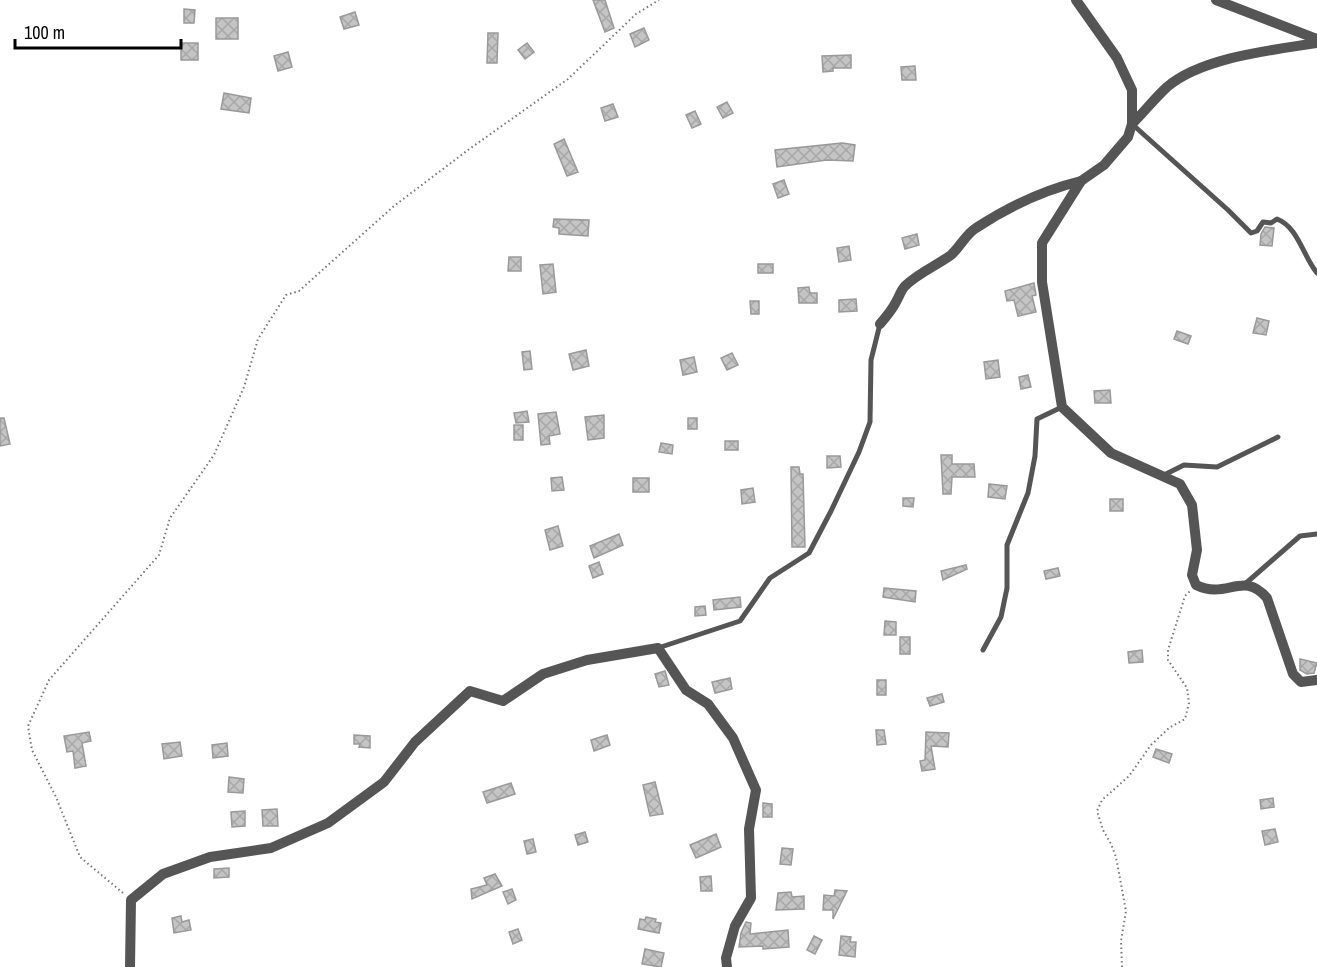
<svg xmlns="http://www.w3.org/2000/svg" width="1317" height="967" font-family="'Archivo Narrow',sans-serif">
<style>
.building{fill:url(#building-cross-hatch);stroke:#999;stroke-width:1.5}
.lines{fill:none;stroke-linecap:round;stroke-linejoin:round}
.path{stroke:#777;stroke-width:2;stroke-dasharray:1.5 3;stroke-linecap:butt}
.service{stroke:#555;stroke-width:5}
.minor{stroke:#555;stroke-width:10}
</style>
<defs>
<pattern id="building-cross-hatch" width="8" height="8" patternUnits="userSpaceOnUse" patternTransform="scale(1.5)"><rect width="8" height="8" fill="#c4c4c4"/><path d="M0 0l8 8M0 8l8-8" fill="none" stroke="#a7a7a7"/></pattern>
</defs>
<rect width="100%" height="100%" fill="#fff"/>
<!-- building -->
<g class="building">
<path d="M593,0H605L614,28L605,32Z"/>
<path d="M184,9L195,10L194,23H184Z"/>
<path d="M355,12L359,25L344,29L340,17Z"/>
<rect x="216" y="18" width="22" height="21"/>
<path d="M644,28L649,40L635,47L630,34Z"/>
<path d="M488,33H498L497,63H487Z"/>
<rect x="181" y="43" width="17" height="17"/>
<path d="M527,43L534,52L525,59L518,50Z"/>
<path d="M288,52L292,67L278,71L274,56Z"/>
<path d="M851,55V68H833V71L823,72L822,56Z"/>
<path d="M915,66L916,80H902L901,67Z"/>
<path d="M224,93L251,98L249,113L221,109Z"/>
<path d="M727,102L733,113L723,118L717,107Z"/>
<path d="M613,104L618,117L605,121L601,108Z"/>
<path d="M695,111L701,124L692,128L686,115Z"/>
<path d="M564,139L578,172L567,176L554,144Z"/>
<path d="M842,143L855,145L853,161L827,160L777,167L775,150Z"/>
<path d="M784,180L789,194L778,198L773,184Z"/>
<path d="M554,219L589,220L588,236L559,234V228L553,227Z"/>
<path d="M1265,227L1274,228L1272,246L1260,245L1261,234Z"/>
<path d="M917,234L919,245L905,249L902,238Z"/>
<path d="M849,246L851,260L839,262L837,248Z"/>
<path d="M509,257H521V271H508Z"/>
<path d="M553,264L556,292L543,294L540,265Z"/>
<rect x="758" y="264" width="15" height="9"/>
<path d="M1034,283L1036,295L1032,296L1036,312L1018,316L1014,300L1007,301L1005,291Z"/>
<path d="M809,287L810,293H817V303H799L798,288Z"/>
<path d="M856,299L857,311L839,312V300Z"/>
<path d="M750,301H759V314H751Z"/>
<path d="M1257,318L1269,321L1266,335L1253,333Z"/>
<path d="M1177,331L1191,336L1188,344L1174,339Z"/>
<path d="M586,350L589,366L573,370L569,354Z"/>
<path d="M530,351L532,369L524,370L522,352Z"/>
<path d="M732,353L738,365L727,370L721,358Z"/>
<path d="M694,357L697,372L683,375L680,360Z"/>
<path d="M998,360L1000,377L986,379L984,362Z"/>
<path d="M1028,375L1031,387L1021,389L1019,377Z"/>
<path d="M1110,390L1111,403H1095L1094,391Z"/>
<path d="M527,411L529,422L516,423L514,413Z"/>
<path d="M556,412L560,434L549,436L550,444L541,445L538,414Z"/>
<path d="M604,415V438L588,440L585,417Z"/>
<path d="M0,418H4L10,444L0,446Z"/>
<rect x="688" y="418" width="9" height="11"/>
<rect x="514" y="425" width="9" height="15"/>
<rect x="725" y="441" width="13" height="9"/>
<path d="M661,443L673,445L672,454L659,452Z"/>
<path d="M941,455H952V464H974L975,477H952L951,494H943Z"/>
<path d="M827,456H840L841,467L827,468Z"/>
<path d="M791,467H799L800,474H803L805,547H792Z"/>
<path d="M562,477L564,490L552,491L551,478Z"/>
<rect x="633" y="478" width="16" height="14"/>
<path d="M989,484L1007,486L1005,499L988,497Z"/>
<path d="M753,488L755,502L742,504L741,490Z"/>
<path d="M903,498H914L913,507L903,506Z"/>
<rect x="1110" y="499" width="13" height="12"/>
<path d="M558,526L563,546L550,550L545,530Z"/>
<path d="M619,534L623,545L594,558L590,546Z"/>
<path d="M599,562L603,574L593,578L589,566Z"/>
<path d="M966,565L967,569L943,580L941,571Z"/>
<path d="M1058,568L1060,576L1046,579L1044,571Z"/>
<path d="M884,588L916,591L915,602L883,597Z"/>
<path d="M740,597L741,607L714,610L713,600Z"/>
<path d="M705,606L706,615L695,616V607Z"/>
<path d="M885,621L896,622V635H884Z"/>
<rect x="900" y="637" width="10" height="17"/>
<path d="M1142,650L1143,662L1129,663L1128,652Z"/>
<path d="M1300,659L1317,663L1314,673L1307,674L1300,670Z"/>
<path d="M665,671L669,685L659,687L655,674Z"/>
<path d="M730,678L732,689L715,693L712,682Z"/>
<rect x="877" y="680" width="9" height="15"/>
<path d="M942,694L944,702L930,706L927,698Z"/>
<path d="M876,730H884L886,744L877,745Z"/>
<path d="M89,732L91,741L82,743L86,766L75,768L73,751L67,752L64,736Z"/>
<path d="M926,732L949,733L948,747L931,746L935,769L922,771L920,761L925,760Z"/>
<path d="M354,735L370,736V748L359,747L360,744H354Z"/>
<path d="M607,735L610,745L594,751L591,740Z"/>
<path d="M180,742L182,756L164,759L162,744Z"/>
<path d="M227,743L228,756L213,758L212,745Z"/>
<path d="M1156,749L1172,754L1169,763L1153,757Z"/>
<path d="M229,777L244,779L243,793L228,792Z"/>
<path d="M655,782L663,814L650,816L643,785Z"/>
<path d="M511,783L515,794L487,803L483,792Z"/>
<path d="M1273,798L1274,807L1261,809L1260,800Z"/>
<path d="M763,803L772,804V817H763Z"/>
<path d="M277,809L278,826H263L262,810Z"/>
<path d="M245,811V826L232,827L231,812Z"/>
<path d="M1275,829L1278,842L1265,845L1262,831Z"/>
<path d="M585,832L588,842L578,845L575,835Z"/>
<path d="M716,834L721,847L696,858L690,845Z"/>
<path d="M533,839L536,852L527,854L524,841Z"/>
<path d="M782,848L793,849L791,865L780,864Z"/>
<path d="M229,868V877L214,878V869Z"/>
<path d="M495,874L502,886L472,899L471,889L487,885L484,878Z"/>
<path d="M711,876L712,891H701L700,877Z"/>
<path d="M512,889L516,900L508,904L503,892Z"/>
<path d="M835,890L847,891L833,919V910H823L824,895L834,896Z"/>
<path d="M791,892L792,897L804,896V909L776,910L778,893Z"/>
<path d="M181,916L182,922L189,920L191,930L174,933L172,918Z"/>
<path d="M646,917L656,919L655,922L661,923L659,933L638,929L640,919L645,920Z"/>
<path d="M746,922L751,923L750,934L788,930L789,947L763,949V946L739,947L741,933Z"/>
<path d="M518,929L522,940L513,944L509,932Z"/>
<path d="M814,936L822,940L815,954L807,950Z"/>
<path d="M841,936L851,937L850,942H856L855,957L839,955Z"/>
<path d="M645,949L664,953L661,967L642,964Z"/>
</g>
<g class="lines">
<!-- path -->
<g class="path">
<path d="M123,893L80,857L56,797L32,750L28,726L49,680L159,555L170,518L214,455L244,387L258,339L286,295L299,291L394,206L468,150L568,79L636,14L659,0"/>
<path d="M1122,967L1121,941L1126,911L1116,857L1111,844L1103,830L1097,811L1102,800L1129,776L1151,745L1169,728L1185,719L1189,703L1187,688L1168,660V650L1185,596L1190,591"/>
</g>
<!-- service -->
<g class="service">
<path d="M1132,124L1228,210L1251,233L1257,231L1263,222L1271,223L1277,219C1298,227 1303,256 1317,273"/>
<path d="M1164,475L1184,465L1217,467L1278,437"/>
<path d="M1245,584L1300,536L1317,534"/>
<path d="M658,648L740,621L770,578L809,553L831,511L859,452L870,422L871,360L880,324"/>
<path d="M983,650L1001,617L1007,588V545L1028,493L1035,456L1037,419L1062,407"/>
</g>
<!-- minor -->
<g class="minor">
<path d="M1076,0L1117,58L1132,90V124L1128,137L1104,165L1081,181L1042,243V282L1062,407L1111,453L1180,484L1192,505L1197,550L1192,575L1196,585C1227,600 1243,570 1267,598L1293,674L1301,682L1317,680"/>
<path d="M1216,0L1317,39"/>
<path d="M1132,124C1144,112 1155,98 1167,87C1202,57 1273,50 1317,43"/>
<path d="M880,324C886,317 892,310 896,302C899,297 901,290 905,286C918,273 936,266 951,255C960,247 966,234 976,228C1008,207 1044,190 1081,181"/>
<path d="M130,967L131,900L163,874L210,857L271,848L328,823L384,782L415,742L470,691L503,701L543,674L587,660L658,648L686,690L708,704L733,738L756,790L749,829L751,898L735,926L726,958L727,967"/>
</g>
</g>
<!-- scale -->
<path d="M15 39v9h166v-9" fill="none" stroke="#000000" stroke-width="3"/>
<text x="24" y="39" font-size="18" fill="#000000" stroke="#ffffff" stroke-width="4.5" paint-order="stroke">100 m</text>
</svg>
